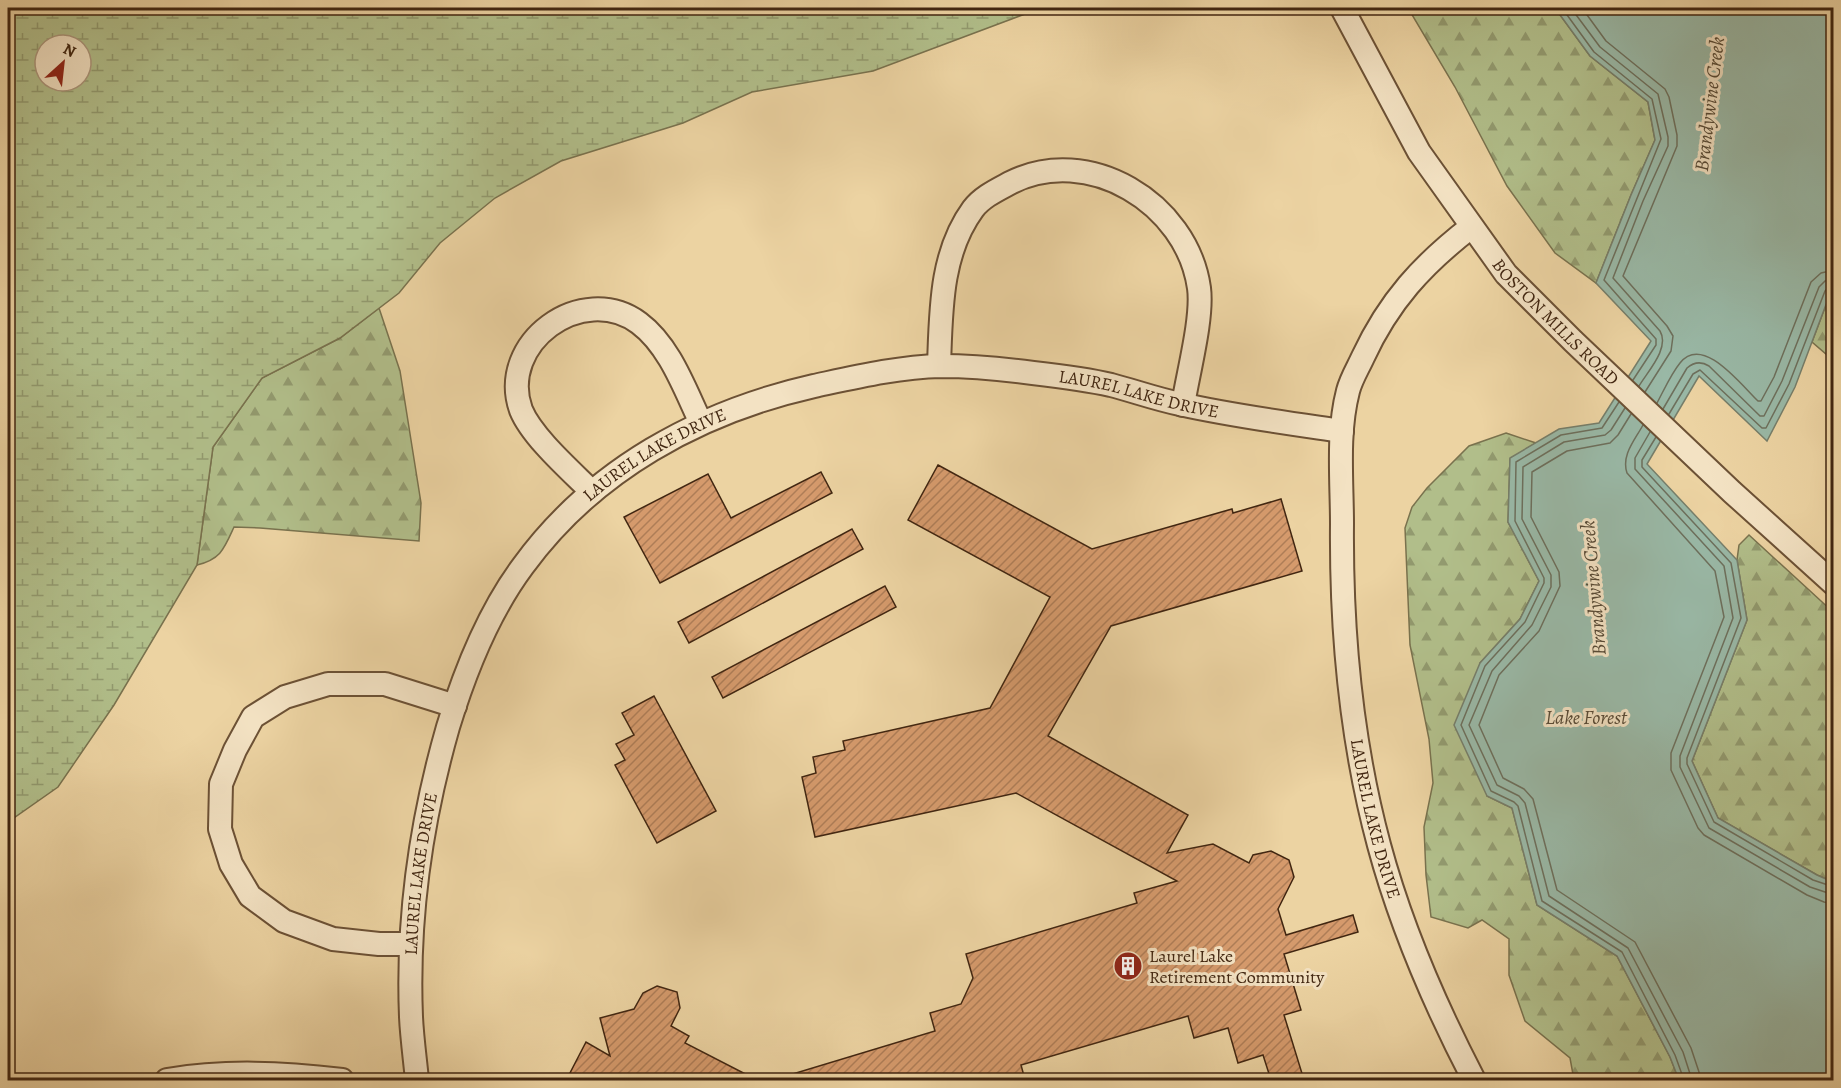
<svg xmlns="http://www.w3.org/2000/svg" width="1841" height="1088" font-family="Alegreya,serif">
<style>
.forest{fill:url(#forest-firs);stroke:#79724e;stroke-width:1.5}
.wetland{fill:url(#wetland-marsh);stroke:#79724e;stroke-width:1.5;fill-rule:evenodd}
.water{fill:#99b8a6;stroke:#767e6a;stroke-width:1.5}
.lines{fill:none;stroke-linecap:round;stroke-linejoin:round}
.shore{stroke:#6d6f5c;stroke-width:1.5}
.building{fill:url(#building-hatch);stroke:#412611;stroke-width:1.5}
.minor-casing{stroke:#6c5135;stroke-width:26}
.minor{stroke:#f3e2c3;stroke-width:22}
.labels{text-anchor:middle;stroke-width:6;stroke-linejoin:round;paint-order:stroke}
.street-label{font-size:18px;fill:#412611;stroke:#f3e2c3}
.poi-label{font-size:18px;fill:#412611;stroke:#f3e2c3;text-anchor:start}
.water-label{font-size:20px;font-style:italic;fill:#574a36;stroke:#f3e2c3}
</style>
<defs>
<pattern id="forest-firs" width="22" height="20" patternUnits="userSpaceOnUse" patternTransform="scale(1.5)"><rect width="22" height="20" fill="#b1be8a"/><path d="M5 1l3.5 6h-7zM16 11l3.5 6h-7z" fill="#929a6f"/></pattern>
<pattern id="wetland-marsh" width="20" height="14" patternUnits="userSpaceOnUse" patternTransform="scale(1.5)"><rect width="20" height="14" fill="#b1be8a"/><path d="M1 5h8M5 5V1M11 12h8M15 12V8" fill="none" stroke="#929a6f"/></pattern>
<pattern id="building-hatch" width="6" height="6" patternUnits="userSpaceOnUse" patternTransform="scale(1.5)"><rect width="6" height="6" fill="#d59a6c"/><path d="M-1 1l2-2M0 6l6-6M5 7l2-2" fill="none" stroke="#ae7d57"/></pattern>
</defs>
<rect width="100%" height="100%" fill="#ecd3a2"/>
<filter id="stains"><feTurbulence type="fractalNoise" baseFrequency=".00333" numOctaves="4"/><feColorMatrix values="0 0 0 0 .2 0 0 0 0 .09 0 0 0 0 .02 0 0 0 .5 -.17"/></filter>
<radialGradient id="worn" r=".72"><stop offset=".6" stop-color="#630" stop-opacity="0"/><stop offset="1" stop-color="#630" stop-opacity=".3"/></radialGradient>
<!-- forest -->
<g class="forest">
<path d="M1408,8H1555L1590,56L1648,102L1655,140L1631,195L1596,283L1555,253L1507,186L1455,87Z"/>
<path d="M1833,286V360L1812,342Z"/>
<path d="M379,308L400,371L421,503L419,541L260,528L234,527C224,549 221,559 197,565L213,447L262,378L340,338Z"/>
<path d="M1506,433L1536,443L1510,459L1508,522L1539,581L1520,619L1480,663L1487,796L1512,808L1537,905L1617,956L1670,1057L1679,1080H1574L1570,1058L1525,1021L1509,975V939L1482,920L1468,928L1431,917L1426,875L1424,827L1433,783L1429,739L1410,645L1405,528L1412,507L1427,488L1469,446Z"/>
<path d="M1749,535L1833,612V882L1817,875L1718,818L1692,761L1747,620L1737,560L1739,545Z"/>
</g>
<!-- wetland -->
<path class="wetland" d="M8,8H1041L873,71L752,92L683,123L561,161L495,198L440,243L399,293L340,338L262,378L213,447L197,565L114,705L58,787L8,822ZM45,45H81V81H45Z"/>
<!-- water -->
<path class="water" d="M1555,8H1833V286L1795,387L1767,441L1699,376L1647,464L1737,560L1747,620L1692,761L1718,818L1817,875L1833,882V1080H1679L1670,1057L1617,956L1537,905L1512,808L1487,796L1454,725L1480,663L1520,619L1539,581L1508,522L1510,458L1559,429L1599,423L1651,341L1596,283L1631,195L1655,140L1648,102L1590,56Z"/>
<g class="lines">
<!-- shore -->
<g class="shore">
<path d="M1562,8L1594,52L1652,99L1661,139L1604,280L1656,339V345L1633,380"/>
<path d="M1571,8L1600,47L1658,94L1668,137V146L1643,201L1613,278L1660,331C1670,348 1648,371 1639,386"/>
<path d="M1582,8L1606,41L1665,89L1669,97L1677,135V146L1623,276L1667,326L1673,336L1671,351L1645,392"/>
<path d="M1619,402L1602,428L1561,435L1516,462L1515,521L1544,578V583L1525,622L1485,666L1461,725L1491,791L1514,802L1518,806L1542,901L1622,952L1675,1055L1684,1080"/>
<path d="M1657,403C1664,390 1671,374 1680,363C1703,334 1741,385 1758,401H1761L1774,377L1811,282L1821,273L1834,270"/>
<path d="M1625,408L1611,430L1605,435L1564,442L1523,467L1522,519L1551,575V587L1532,625L1492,671L1469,725L1497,785L1519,796L1525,803L1549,896L1628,948L1683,1052L1692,1080"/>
<path d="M1663,409L1687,368C1694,362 1701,361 1709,366L1760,416H1764L1782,381L1819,287L1825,281L1834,279"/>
<path d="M1631,414L1618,435L1610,443L1567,451L1532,472L1531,517L1559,572L1560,586L1539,631L1499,675L1479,725L1503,778L1524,789L1533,799L1557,890L1635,942L1691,1048L1699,1072L1701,1080"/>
<path d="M1669,414L1693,374L1700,370L1762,428H1766L1789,384L1825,291L1829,287H1834"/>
<path d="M1643,425C1635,440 1621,455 1627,473L1715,571L1724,617L1671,753V770L1698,828L1704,835L1807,895L1824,902L1834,904"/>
<path d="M1650,432L1635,458V469L1724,566L1733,618L1680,756V767L1709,828L1810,887L1834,895"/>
<path d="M1656,437L1642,460V467L1731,563L1741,618L1687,758V764L1714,822L1813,880L1834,887"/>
</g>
</g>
<!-- building -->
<g class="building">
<path d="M938,465L1092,549L1232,509L1233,513L1281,499L1302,571L1111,626L1048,736L1188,815L1167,853L1213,844L1249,863L1253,855L1271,851L1289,860L1294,877L1278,909L1286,935L1353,915L1358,932L1284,954L1301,1010L1284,1015L1304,1080H1271L1263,1055L1238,1063L1228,1028L1194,1038L1188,1016L1021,1065L1024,1076L1010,1080H787L786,1076L935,1031L930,1013L961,1004L973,978L966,954L1137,903L1134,893L1177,881L1016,793L815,837L802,777L816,773L813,757L845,750L843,741L990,708L1050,597L908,520Z"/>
<path d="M821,472L832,493L660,583L624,517L708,474L731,518Z"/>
<path d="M852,529L863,549L689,643L678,622Z"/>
<path d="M885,586L896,607L723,698L712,677Z"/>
<path d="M654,696L716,811L657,843L615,765L625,760L616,744L634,735L622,713Z"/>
<path d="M657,986L677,992L680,1008L671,1026L689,1036L685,1043L757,1080H583L570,1073L586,1042L610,1056L600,1018L634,1009L643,993Z"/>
</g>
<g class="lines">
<!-- minor casing -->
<g class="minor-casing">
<g id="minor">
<path id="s1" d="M1342,8L1419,152L1506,274L1573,341L1732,492L1834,584"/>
<path id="s2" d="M1471,227C1422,265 1389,301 1363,357C1358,368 1351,379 1348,391C1337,433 1342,481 1342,524C1341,632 1351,741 1379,845C1401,927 1435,1005 1474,1080"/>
<path d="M939,366C941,312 940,254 973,209C982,197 997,190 1010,183C1088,143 1187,203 1199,288C1203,318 1188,373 1183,405"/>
<path d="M592,492C571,471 532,437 521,410C497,343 582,281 639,323C670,346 685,390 701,423"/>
<path d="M411,944H379L333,939L284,921L250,896L231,864L220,829L221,784L235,750L253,717L285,697L328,684H385L455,706"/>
<path d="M167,1080C226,1070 283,1073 342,1080"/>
<path id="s3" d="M417,1080C415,1059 412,1038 411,1017C407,918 421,821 448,727C465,671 488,613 523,566C593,470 699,412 814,386C856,377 898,367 941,366C972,366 1003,369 1033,373C1059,376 1085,379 1111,385C1134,391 1156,399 1180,404C1233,416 1287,423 1342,431"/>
</g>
</g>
<!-- minor -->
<use href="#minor" class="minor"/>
</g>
<!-- icons -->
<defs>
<g id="building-disc" transform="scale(1.5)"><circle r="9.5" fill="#8f2418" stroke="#f3e2c3"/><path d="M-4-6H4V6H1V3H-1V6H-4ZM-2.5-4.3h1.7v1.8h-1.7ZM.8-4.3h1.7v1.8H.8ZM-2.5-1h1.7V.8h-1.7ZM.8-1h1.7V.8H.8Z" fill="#fff"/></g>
</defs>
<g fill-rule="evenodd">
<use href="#building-disc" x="1128" y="966"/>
</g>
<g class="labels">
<!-- street labels -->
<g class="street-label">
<text dy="6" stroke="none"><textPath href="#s1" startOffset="382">BOSTON MILLS ROAD</textPath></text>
<text dy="6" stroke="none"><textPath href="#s3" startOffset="1214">LAUREL LAKE DRIVE</textPath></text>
<text dy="6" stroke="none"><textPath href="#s3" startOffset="710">LAUREL LAKE DRIVE</textPath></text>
<text dy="6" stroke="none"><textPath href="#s2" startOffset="639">LAUREL LAKE DRIVE</textPath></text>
<text dy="6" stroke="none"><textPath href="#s3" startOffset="207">LAUREL LAKE DRIVE</textPath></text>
</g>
<!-- poi labels -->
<g class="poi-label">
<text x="1149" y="962">Laurel Lake<tspan x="1149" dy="21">Retirement Community</tspan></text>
</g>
<!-- water labels -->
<g class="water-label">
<text transform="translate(1709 104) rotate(-83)" y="7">Brandywine Creek</text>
<text transform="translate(1593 588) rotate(-95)" y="7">Brandywine Creek</text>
<text x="1586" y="724">Lake Forest</text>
</g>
</g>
<!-- margin -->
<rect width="1841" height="1088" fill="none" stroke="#ecd3a2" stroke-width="30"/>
<rect x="9" y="9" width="1823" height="1070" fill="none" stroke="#412611" stroke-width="3"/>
<rect x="15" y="15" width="1811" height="1058" fill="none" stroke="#412611" stroke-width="1.5"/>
<!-- north arrow -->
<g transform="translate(63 63) rotate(27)"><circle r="28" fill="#f3e2c3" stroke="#ac977c" stroke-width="1.5"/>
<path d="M0-4.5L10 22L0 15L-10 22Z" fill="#8f2418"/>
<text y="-9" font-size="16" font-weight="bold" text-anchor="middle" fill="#412611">N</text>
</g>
<rect width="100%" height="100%" filter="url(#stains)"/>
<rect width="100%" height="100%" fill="url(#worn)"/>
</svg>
